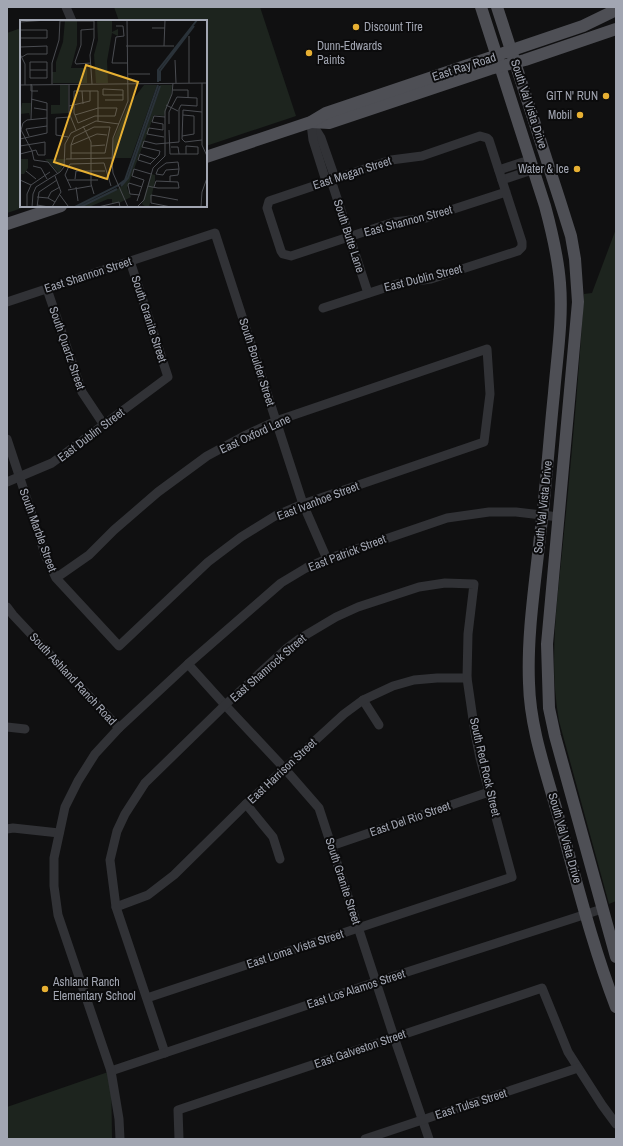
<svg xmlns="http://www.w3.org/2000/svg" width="623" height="1146" font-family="'Archivo Narrow',sans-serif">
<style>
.green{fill:#1d241e}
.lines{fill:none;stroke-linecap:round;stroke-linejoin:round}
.minor{stroke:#313236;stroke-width:9}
.major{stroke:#4e4f55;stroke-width:12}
.poi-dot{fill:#e7b033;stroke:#0b0b0c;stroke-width:1.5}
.labels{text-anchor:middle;stroke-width:4;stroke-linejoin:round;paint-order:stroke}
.poi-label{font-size:12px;fill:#a2a6b2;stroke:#0b0b0c;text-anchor:start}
.street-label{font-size:12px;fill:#a2a6b2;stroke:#0b0b0c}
.inset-river{fill:none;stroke:#2a3239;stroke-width:2}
.inset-road{fill:none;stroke:#4a4c51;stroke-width:1}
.view{fill:#e7b033;fill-opacity:0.15;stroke:#e7b033;stroke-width:2}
.inset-edge{fill:none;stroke:#a2a6b2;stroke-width:2}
</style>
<rect width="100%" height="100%" fill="#101011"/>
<!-- green -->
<g class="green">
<path d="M114,7H260L296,116L206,146V21H119Z"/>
<path d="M21,28V206H28L7,213V33Z"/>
<path d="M616,229V901L609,904L559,721C548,658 558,596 564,533C572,453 579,374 584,294L592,293Z"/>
<path d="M111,1071L112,1139H7V1107Z"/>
</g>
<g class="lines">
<!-- minor -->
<g class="minor">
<path d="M66,7L72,21"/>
<path d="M311,122L321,138L335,178"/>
<path d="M311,124L313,140L326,181"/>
<path d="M499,170L523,162L532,166L526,172L502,180"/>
<path d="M331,180L368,293"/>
<path d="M47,289L82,392L104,425"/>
<path d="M7,302L215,233L303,504L327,559"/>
<path d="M323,308L400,283L431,279L518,251L522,247V242L489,140L487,138L480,136L422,156L391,160L269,201L267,208L281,251L283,254L291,256L394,222L426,218L506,192"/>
<path d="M7,439L46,557L56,578L119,646L208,562L241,537L275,516L303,504L484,442L490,394L487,349L276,421L246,435L207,456L158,492L114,530L89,555L56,578"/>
<path d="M7,482L52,463L168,377L130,261"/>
<path d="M7,607L13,615L119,728"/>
<path d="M188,664L225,705L285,769L319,808L394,1037L429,1139"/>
<path d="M363,700L379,725"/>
<path d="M7,727L25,729"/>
<path d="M246,804L273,837L280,859"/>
<path d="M7,829L13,828L59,833"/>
<path d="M331,846L489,792"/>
<path d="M116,907L148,895L174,875L246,804L344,714L363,700L393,686L414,680L437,678H467"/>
<path d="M147,998L512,877L480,758L475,733L467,678L468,634L474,584L445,583L419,587L358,607L336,617L299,639L287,648L225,705L145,783L125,814L117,831L110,860L116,907L165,1053"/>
<path d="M111,1071L376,982L602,909"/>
<path d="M120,1139L119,1119L111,1071L58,915L54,886V858L65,807L78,781L95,754L119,728L188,664L281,583L306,568L327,559L447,518L489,512H516L559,517"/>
<path d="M179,1139L178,1110L542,988L568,1052L602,1105L616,1124"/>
<path d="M365,1139L578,1068"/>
</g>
<!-- major -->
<g class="major">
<path d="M481,7L545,206C552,232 558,256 560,283C563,319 557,357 554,393C549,441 546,488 540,536C535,585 527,634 529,683C530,728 546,772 558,815C576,879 592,945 616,1007"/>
<path d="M497,7L560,201L571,236L575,259L578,302L547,644L549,708L555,736L616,957"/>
<path d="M311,122L329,123L490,69L525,60L616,29"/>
<path d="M206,157L311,122L326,113L583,26L616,10"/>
<path d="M7,224L61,206"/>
</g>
</g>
<!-- markers -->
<g class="poi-dot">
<circle cx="356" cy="27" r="4"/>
<circle cx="309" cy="53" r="4"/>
<circle cx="606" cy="96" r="4"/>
<circle cx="580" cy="115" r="4"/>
<circle cx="577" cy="169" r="4"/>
<circle cx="45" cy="989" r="4"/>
</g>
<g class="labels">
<!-- poi labels -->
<g class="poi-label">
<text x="364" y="31">Discount Tire</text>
<text x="317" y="50">Dunn-Edwards<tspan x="317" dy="14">Paints</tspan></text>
<text x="598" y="100" text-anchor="end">GIT N' RUN</text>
<text x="572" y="119" text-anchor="end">Mobil</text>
<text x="569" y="173" text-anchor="end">Water &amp; Ice</text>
<text x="53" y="986">Ashland Ranch<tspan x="53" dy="14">Elementary School</tspan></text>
</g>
<!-- street labels -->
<g class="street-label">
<text transform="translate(464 67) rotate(-18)" y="4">East Ray Road</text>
<text transform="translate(529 104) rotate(72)" y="4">South Val Vista Drive</text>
<text transform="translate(352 173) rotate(-18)" y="4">East Megan Street</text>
<text transform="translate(408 221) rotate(-15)" y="4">East Shannon Street</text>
<text transform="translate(349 236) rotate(72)" y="4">South Butte Lane</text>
<text transform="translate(88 275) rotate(-18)" y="4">East Shannon Street</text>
<text transform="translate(423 278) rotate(-14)" y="4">East Dublin Street</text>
<text transform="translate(149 319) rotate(72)" y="4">South Granite Street</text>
<text transform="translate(67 348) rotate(71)" y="4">South Quartz Street</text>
<text transform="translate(257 362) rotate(72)" y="4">South Boulder Street</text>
<text transform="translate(255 434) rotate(-25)" y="4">East Oxford Lane</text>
<text transform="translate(91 435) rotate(-37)" y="4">East Dublin Street</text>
<text transform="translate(318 501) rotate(-21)" y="4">East Ivanhoe Street</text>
<text transform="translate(543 507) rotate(-84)" y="4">South Val Vista Drive</text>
<text transform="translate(38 530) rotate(70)" y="4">South Marble Street</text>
<text transform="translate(347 553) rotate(-21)" y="4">East Patrick Street</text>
<text transform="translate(268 668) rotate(-41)" y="4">East Shamrock Street</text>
<text transform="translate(73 679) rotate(47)" y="4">South Ashland Ranch Road</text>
<text transform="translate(485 767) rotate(77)" y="4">South Red Rock Street</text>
<text transform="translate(282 771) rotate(-43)" y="4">East Harrison Street</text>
<text transform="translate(410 819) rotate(-19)" y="4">East Del Rio Street</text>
<text transform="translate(565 838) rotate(74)" y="4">South Val Vista Drive</text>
<text transform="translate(343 881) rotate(72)" y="4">South Granite Street</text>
<text transform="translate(295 949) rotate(-18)" y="4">East Loma Vista Street</text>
<text transform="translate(356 989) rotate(-18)" y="4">East Los Alamos Street</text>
<text transform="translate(360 1049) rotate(-19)" y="4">East Galveston Street</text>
<text transform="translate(471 1104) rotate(-18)" y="4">East Tulsa Street</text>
</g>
</g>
<!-- overview -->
<g transform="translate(20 20)">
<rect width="187" height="187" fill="#101011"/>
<path d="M45,0L57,1V25L51,48H67V63H33L32,52H36V42L43,22ZM77,0H92V12L98,9V16L92,13L87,41L88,63H76L74,35L78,20ZM40,65H48V93L31,94V85H40ZM124,65H137L111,138H92L93,121L108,86ZM140,65H152L151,76L144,96L134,95L129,109L107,168L111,177L99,183H92V179H88L69,187H60L99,168L106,161ZM2,83H11L10,96L9,93L0,94ZM0,139H8V148L4,154H0ZM25,139H46L39,153ZM131,154L135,155V161L129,187H126L122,184Z" fill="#1d241e"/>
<path class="inset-river" d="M140,61V51L174,6M138,62V50L177,0M101,166L108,158L140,66M55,187L97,166L105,160L138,65M60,187L97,169"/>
<path class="inset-road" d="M107,0L108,81L93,118L92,142L93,153L108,187M40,1H74M0,2L27,0M96,6H103L104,16L96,17L92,43H108M132,8H145M0,10H27V18H0M106,26H154M144,26L145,0M0,27L27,26V34H7L2,37M0,34L5,44V65M155,40L156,63M10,42H27V58H10ZM71,43L56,44L55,42L61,25V10L74,9M10,50H27M108,54H130M169,63V16M182,63V125L187,136M11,64L12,66V71H11ZM32,64V43L39,20L40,0M49,64V93L56,110M72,64L70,35L74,18V0M0,65L187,63M153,70H168V78M62,71L63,84M85,80H103V70L83,69V75H103M146,85L158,91M49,86L70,81V71M14,88L27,90M55,95L75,89L78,88H97L95,96H75L58,103L55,95L54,93V71H78V101M27,98L7,100L3,103L1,110L12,131L14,140L28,142L38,154M11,99L12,71H18M63,106L71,122V164L74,174M149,110L150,134H178V127L166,126V134M9,116L6,109L27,106M162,116L174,114V96L163,95M48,117L36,115V98L50,97M144,117L127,114L129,108L143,110V104L132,102L134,96L145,97M0,119L27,113V83L11,79M182,120L165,122L162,119L163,90L182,92M51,125L77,114L87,115M0,126L25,122V135H18L16,130L0,134M71,126L85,125M151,127H158L159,134M51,133H85L90,107H74L54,117L51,125V139M46,139L92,138M130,144L139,135L140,131L122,127L124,121L136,124L159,122V89L161,85L177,86V78L157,77L149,92V104M131,144L118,140L120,134L135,139M13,146L21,148L27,159M6,151L16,159M55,159L56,151H85M0,160L11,165M47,160H78M150,162V156L158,155L159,149L158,142L146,143L138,149L136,154L143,155L146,150L159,149M128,166L132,167L138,168H159L158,162L136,161L134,167M56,167L58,181M51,168L45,155L50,144L84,143L91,166M48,170L71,166M40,175L48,186M120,175L110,174L108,165L109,163L122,167M17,177L28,178L35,182M28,178L31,172L40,167M117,181L124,160L112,156L114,149L131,154M17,185L29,187M7,187V174L11,165L30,152M12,187L13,174L16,167L40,152L44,147L45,124L51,113L76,101L99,104M17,187L19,172L37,160M32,187L41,172L35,156M78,187L99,182L100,187M117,187L124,180L133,148L145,136V91L152,74L153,63M151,187L131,183V175L158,180M181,187L182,172L187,158"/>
<path class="view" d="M66,45L118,62L87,159L34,142Z"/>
<rect width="187" height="187" class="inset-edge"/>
</g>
<!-- border -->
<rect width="623" height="1146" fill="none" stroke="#a2a6b2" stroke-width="16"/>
</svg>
